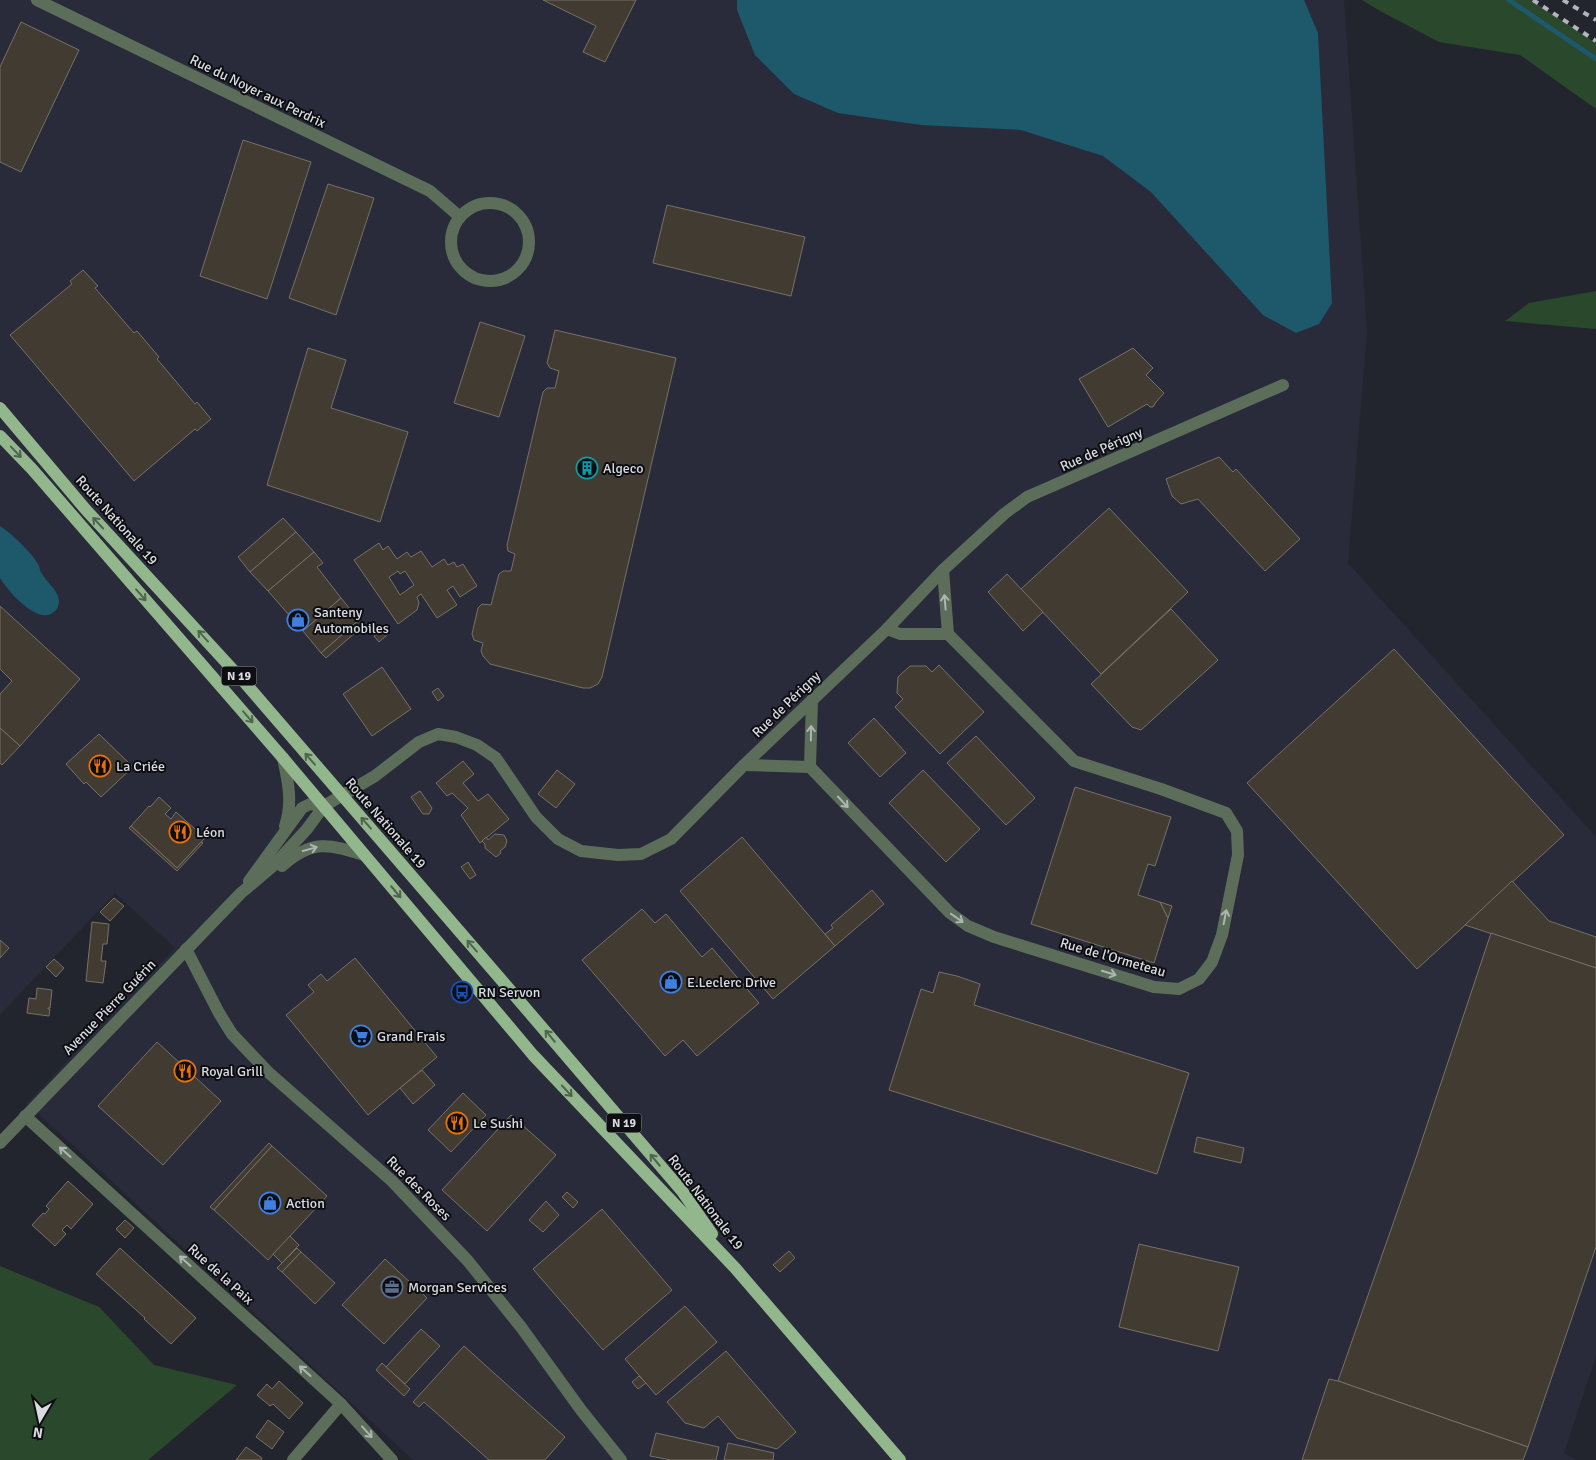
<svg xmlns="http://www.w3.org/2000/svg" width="1596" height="1460" font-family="Signika,sans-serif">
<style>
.built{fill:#292b3a}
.green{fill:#2a482c}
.water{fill:#1d596b}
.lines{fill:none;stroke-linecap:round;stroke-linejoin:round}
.stream{stroke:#1d596b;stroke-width:5}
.building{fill:#413b32;stroke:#777167;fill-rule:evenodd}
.minor{stroke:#5c6e5a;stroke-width:12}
.major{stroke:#92b78d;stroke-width:12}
.rail{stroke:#b4b5bc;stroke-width:4;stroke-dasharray:6 6;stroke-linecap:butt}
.oneway{stroke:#506250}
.oneway2{stroke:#aeb5b2}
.labels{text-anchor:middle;stroke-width:4;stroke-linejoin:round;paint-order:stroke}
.shield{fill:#0d0e12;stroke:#9c9ea3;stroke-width:1}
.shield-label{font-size:12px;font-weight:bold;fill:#dadbe1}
.street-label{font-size:14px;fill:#dadbe1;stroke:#0d0e12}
.poi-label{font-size:14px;fill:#dadbe1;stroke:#0d0e12;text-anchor:start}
</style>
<rect width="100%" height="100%" fill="#23252e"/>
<!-- built -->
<path class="built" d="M0,0H1344L1367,332L1348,563L1596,837V1356L1564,1453L1577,1460H413L27,1103L175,948L115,893L0,1015Z"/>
<!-- green -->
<g class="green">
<path d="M1362,0H1531L1596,43V109L1520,55L1439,42L1382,12Z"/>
<path d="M1596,291V329L1505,321L1529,303Z"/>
<path d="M0,1266L99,1307L154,1365L237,1385L148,1460H0Z"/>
</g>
<!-- water -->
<g class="water">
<path d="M737,0H1304L1318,33L1332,303L1319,324L1296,333L1263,315L1151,192L1103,156L1021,130L921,125L838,113L794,94L755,55L737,10Z"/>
<path d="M0,526C11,533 32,553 38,564C40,568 40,572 43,575C48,584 58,590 59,601C59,607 56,611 51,614C35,622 8,591 0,578Z"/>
</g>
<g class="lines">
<!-- stream -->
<path class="stream" d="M1509,0L1596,59"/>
</g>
<!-- building -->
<g class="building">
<path d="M543,0H636L605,62L583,52L596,26Z"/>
<path d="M21,22L79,50L21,172L0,162V67Z"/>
<path d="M243,140L311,162L267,299L200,276Z"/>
<path d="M328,184L374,198L336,315L289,298Z"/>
<path d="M667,205L805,237L791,296L653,263Z"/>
<path d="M83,270L98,286L95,288L134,333L137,331L159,357L157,359L195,404L197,402L211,419L197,431L195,429L134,481L10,335L72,284L70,281Z"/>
<path d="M480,322L525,336L499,417L454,403Z"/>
<path d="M555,330L676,358L602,677L598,684L590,688H583L490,664L483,656L481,651L483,643L474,640L472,634L478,608L482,604L491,605L499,574L503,571H511L515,554L508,551L507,545L543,392L547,388H555L559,371L550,368L547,363Z"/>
<path d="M308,348L346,360L331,408L408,432L380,522L267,485Z"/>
<path d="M1133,348L1153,368L1146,375L1164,393L1156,402L1153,407H1150L1147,404L1108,427L1079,379Z"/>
<path d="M1219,457L1233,472L1236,469L1300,539L1265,571L1198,499L1181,504L1172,496L1166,479Z"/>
<path d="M1109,508L1188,592L1101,674L1021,589Z"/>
<path d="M283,518L296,532L250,572L238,557Z"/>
<path d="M296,532L314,552L268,591L250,572Z"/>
<path d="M379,543L383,550L388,546L397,559L407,552L411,557L421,551L432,567L444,559L448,565L454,562L457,567L463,564L477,586L460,597L453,586L447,590L457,605L437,618L421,594L417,597L419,603L417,610L398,624L354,560ZM398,571L400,574L405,571L414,585L400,595L389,577Z"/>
<path d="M314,552L323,563L317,567L341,598L303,631L268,591Z"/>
<path d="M1007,574L1043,612L1023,631L988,592Z"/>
<path d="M341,598L359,620L321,653L303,631Z"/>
<path d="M0,606L80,679L20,746L0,728V694L12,681L0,669Z"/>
<path d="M1171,609L1218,660L1141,730L1132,727L1091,684Z"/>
<path d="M359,620L363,626L326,658L321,653Z"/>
<path d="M384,628L388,634L379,642L374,636Z"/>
<path d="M1394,649L1564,835L1417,969L1247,783Z"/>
<path d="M939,665L984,712L940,754L895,707L903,699L897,693L898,677L910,666H926L932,672Z"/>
<path d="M382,667L411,709L372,736L343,694Z"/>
<path d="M438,688L444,696L438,701L432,692Z"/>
<path d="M874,718L906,753L880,777L848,743Z"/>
<path d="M0,728L20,746L2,765L0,763Z"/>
<path d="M99,734L133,767L101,797L86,782L84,784L66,764Z"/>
<path d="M976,736L1035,798L1006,825L947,763Z"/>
<path d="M463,761L474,774L463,783L478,801L488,794L509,819L480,843L461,815L468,808L452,793L447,796L436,783Z"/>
<path d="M557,770L575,784L556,808L538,794Z"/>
<path d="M923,770L980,829L946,862L889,803Z"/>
<path d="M1075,787L1171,817L1155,866L1148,864L1138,895L1160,902L1168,918L1154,963L1031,924Z"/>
<path d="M420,791L432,808L429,814H423L411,797Z"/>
<path d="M159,797L171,808L165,814L171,819L176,812L205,838L177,868L131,826L149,806L150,807Z"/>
<path d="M131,826L177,868L201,842L203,843L177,871L129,828Z"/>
<path d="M495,834L504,835L507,841L505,847L500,851L501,853L496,857L485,848V844L482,841L486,837L488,840Z"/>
<path d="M742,837L835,946L773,999L680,891Z"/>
<path d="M468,862L476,875L470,879L461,867Z"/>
<path d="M1512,881L1549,921L1596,937V968L1465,925Z"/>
<path d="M872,890L884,904L835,946L825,934L833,928L831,925Z"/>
<path d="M114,898L124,906L110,921L100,912Z"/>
<path d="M1160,902L1172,906L1168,918Z"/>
<path d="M642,909L655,923L666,914L702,957L712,948L759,1003L697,1056L683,1040L665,1056L582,960Z"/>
<path d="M92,922L109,924L107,944H103L101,961H106L103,983L86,981Z"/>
<path d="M1491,933L1596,968V1247L1528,1447L1338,1381L1416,1158Z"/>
<path d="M0,940L9,948L0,958Z"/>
<path d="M355,958L437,1057L368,1115L286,1015L314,992L308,985L321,974L327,981Z"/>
<path d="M54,959L64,968L56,977L46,967Z"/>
<path d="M939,972L957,976L980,984L974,1005L1189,1073L1157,1174L889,1090L921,989L933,993Z"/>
<path d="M37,988L52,990L50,1008H48V1009H50L49,1016L27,1013L29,998L36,999Z"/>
<path d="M157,1042L221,1101L163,1165L98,1106Z"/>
<path d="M422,1070L435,1085L413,1104L400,1088Z"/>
<path d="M463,1093L486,1115L451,1152L428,1130Z"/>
<path d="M511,1115L556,1155L487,1231L442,1190Z"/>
<path d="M1197,1137L1244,1148L1241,1163L1194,1152Z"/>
<path d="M269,1143L272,1146L214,1210L210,1207Z"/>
<path d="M272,1146L327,1196L268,1260L214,1210Z"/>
<path d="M68,1181L93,1204L71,1229L67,1225L62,1230L66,1234L55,1246L32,1225L43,1213L45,1214L49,1209L46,1206Z"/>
<path d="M567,1192L578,1202L573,1208L562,1197Z"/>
<path d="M546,1201L559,1215L543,1232L529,1220Z"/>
<path d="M602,1209L672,1290L603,1350L533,1269Z"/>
<path d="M125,1220L134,1228L125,1238L116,1229Z"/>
<path d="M290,1236L299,1245L282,1263L273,1254Z"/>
<path d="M1139,1244L1239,1267L1218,1351L1119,1327Z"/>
<path d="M120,1248L196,1318L171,1344L144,1319L145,1318L96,1274Z"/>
<path d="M297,1248L301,1252L282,1272L277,1268Z"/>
<path d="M789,1251L795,1258L780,1272L773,1265Z"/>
<path d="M301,1252L335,1283L315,1304L282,1272Z"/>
<path d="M385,1259L427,1298L384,1344L342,1305Z"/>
<path d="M685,1306L717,1342L656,1395L625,1359Z"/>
<path d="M421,1329L440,1346L405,1384L386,1367Z"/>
<path d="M464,1346L565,1437L545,1460H489L424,1402L419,1407L413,1402Z"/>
<path d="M726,1351L796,1432L777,1449L737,1438L718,1416L704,1428L685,1423L667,1402Z"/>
<path d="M382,1363L410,1389L404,1396L376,1370Z"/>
<path d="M639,1376L646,1383L638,1389L632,1382Z"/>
<path d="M1329,1379L1338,1381L1528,1447L1523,1460H1302Z"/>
<path d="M279,1381L303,1403L289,1419L273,1404L270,1406L257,1395L267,1384L272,1389Z"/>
<path d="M268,1420L284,1432L272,1449L256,1437Z"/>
<path d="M656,1433L719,1447L716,1460H671L650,1456Z"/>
<path d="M728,1443L774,1453L773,1460H724Z"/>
<path d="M246,1447L262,1458L261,1460H236Z"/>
</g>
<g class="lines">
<!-- minor -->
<g class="minor">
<path d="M37,0L430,191L460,217"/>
<circle cx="490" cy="242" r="39"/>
<path d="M887,629L900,634H948"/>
<path d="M283,758C288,781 293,803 285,826"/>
<path d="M744,765L810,767L950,913L968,926L994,937L1154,987L1179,989L1199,979L1212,962L1222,935L1238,855L1237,831L1226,813L1161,789L1074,761L948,634L943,570"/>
<path d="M810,767L812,700"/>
<path d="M282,866C312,839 329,844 364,855"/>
<path d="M249,881L302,808L310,804L324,806"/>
<path d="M186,949L219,1013L232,1034L268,1072L392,1181L468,1261L521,1327L581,1410L621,1460"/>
<path d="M25,1116L341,1404L392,1460"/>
<path d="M0,1143L241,893L273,866L307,829L324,806L375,776L419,742L438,734L456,737L477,745L496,758L536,817L558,839L581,851L618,855L641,854L671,839L744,765L887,629L943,570L1004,514L1027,497L1283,385"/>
<path d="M293,1460L341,1404"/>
</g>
<!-- major -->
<g class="major">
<path d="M0,408L87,511L246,684L504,983L682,1191L712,1234"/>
<path d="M0,436L32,469L283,758L533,1055L736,1269L900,1460"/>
</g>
<!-- rail -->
<g class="rail">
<path d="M1533,0L1596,41"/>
<path d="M1563,0L1596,20"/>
</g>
</g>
<!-- one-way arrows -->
<defs><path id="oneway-shaft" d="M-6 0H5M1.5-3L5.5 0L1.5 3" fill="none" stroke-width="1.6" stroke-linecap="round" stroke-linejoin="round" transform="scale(1.25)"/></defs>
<g class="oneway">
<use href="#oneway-shaft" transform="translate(16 452) rotate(46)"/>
<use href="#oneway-shaft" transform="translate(98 523) rotate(-133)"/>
<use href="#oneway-shaft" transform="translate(141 595) rotate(49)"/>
<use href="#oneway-shaft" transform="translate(203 636) rotate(-132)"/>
<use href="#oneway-shaft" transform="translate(248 717) rotate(49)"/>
<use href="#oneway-shaft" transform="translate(310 759) rotate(-131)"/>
<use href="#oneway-shaft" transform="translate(366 823) rotate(-132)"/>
<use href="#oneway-shaft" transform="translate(396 892) rotate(50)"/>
<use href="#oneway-shaft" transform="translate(472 946) rotate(-131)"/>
<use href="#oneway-shaft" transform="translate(550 1036) rotate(-130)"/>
<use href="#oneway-shaft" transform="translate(567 1091) rotate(47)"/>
<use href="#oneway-shaft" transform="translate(655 1160) rotate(-130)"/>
</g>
<g class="oneway2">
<use href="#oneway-shaft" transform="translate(945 602) rotate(-95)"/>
<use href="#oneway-shaft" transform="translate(811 733) rotate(-89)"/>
<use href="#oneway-shaft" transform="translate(843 802) rotate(47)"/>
<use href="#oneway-shaft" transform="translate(310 849) rotate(-15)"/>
<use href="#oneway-shaft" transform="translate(1225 917) rotate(-79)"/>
<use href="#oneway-shaft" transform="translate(957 918) rotate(35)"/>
<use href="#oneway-shaft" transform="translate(1109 973) rotate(17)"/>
<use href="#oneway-shaft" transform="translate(65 1152) rotate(-138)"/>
<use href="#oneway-shaft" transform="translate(185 1261) rotate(-138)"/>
<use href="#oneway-shaft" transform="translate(305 1371) rotate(-138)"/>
<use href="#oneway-shaft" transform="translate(367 1432) rotate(48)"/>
</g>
<!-- icons -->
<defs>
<g id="building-ring" transform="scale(1.125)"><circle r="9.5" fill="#0d0e12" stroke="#0f9aa8" stroke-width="1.5"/><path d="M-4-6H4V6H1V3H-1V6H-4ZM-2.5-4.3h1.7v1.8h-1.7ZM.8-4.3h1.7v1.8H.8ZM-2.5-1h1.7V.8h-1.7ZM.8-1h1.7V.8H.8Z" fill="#0f9aa8"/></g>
<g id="shop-ring" transform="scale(1.125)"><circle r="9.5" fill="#0d0e12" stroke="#3f7fe0" stroke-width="1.5"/><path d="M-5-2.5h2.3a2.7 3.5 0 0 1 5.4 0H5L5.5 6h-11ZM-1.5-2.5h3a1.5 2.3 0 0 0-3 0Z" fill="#3f7fe0"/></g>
<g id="restaurant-ring" transform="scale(1.125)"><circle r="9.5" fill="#0d0e12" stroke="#e8710a" stroke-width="1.5"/><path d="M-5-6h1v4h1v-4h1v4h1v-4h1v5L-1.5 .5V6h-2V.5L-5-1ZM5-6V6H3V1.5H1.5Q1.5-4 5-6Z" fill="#e8710a"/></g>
<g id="bus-ring" transform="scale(1.125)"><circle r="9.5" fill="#0d0e12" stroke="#1a4fb4" stroke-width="1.5"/><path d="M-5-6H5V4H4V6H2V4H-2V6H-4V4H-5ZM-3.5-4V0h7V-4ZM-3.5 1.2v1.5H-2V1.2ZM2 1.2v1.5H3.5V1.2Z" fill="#1a4fb4"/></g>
<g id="supermarket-ring" transform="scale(1.125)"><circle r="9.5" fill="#0d0e12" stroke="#3f7fe0" stroke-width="1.5"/><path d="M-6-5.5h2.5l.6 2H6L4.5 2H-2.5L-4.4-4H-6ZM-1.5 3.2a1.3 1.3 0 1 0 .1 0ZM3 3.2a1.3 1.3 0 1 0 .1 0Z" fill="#3f7fe0"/></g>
<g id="office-ring" transform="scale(1.125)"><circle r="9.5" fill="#0d0e12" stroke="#5c6f8a" stroke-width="1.5"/><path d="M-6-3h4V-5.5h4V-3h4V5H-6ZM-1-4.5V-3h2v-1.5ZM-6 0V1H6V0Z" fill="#5c6f8a"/></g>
</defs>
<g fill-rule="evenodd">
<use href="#building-ring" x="587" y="468"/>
<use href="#shop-ring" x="298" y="620"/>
<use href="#restaurant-ring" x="100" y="766"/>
<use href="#restaurant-ring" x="180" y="832"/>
<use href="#shop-ring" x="671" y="982"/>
<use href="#bus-ring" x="462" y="992"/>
<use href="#supermarket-ring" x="361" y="1036"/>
<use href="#restaurant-ring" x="185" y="1071"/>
<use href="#restaurant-ring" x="457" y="1123"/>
<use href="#shop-ring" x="270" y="1203"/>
<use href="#office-ring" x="392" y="1287"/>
</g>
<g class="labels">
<!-- shield labels -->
<g class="shield">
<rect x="221.5" y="666.5" width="35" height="19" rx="4"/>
<rect x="606.5" y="1113.5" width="35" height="19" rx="4"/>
</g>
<g class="shield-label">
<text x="239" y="680">N 19</text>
<text x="624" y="1127">N 19</text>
</g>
<!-- street labels -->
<g class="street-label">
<text transform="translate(258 91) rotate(26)" y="5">Rue du Noyer aux Perdrix</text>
<text transform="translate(1101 449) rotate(-24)" y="5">Rue de Périgny</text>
<text transform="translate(117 520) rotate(48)" y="5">Route Nationale 19</text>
<text transform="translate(786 704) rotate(-44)" y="5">Rue de Périgny</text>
<text transform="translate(386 823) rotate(49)" y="5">Route Nationale 19</text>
<text transform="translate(1113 957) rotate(16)" y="5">Rue de l'Ormeteau</text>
<text transform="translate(109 1007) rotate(-46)" y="5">Avenue Pierre Guérin</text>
<text transform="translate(419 1188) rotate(45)" y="5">Rue des Roses</text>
<text transform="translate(706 1202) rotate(53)" y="5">Route Nationale 19</text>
<text transform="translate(221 1274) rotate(42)" y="5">Rue de la Paix</text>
</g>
<!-- poi labels -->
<g class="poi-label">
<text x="603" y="473">Algeco</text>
<text x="314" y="617">Santeny<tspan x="314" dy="16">Automobiles</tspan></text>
<text x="116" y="771">La Criée</text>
<text x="196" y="837">Léon</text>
<text x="687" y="987">E.Leclerc Drive</text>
<text x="478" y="997">RN Servon</text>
<text x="377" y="1041">Grand Frais</text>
<text x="201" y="1076">Royal Grill</text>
<text x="473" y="1128">Le Sushi</text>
<text x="286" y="1208">Action</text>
<text x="408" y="1292">Morgan Services</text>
</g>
</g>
<!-- north arrow -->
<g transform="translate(40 1420) rotate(189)" stroke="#0d0e12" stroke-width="4" paint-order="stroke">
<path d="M0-4L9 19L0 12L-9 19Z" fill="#dadbe1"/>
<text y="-8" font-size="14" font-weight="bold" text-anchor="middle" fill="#dadbe1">N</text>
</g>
</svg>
